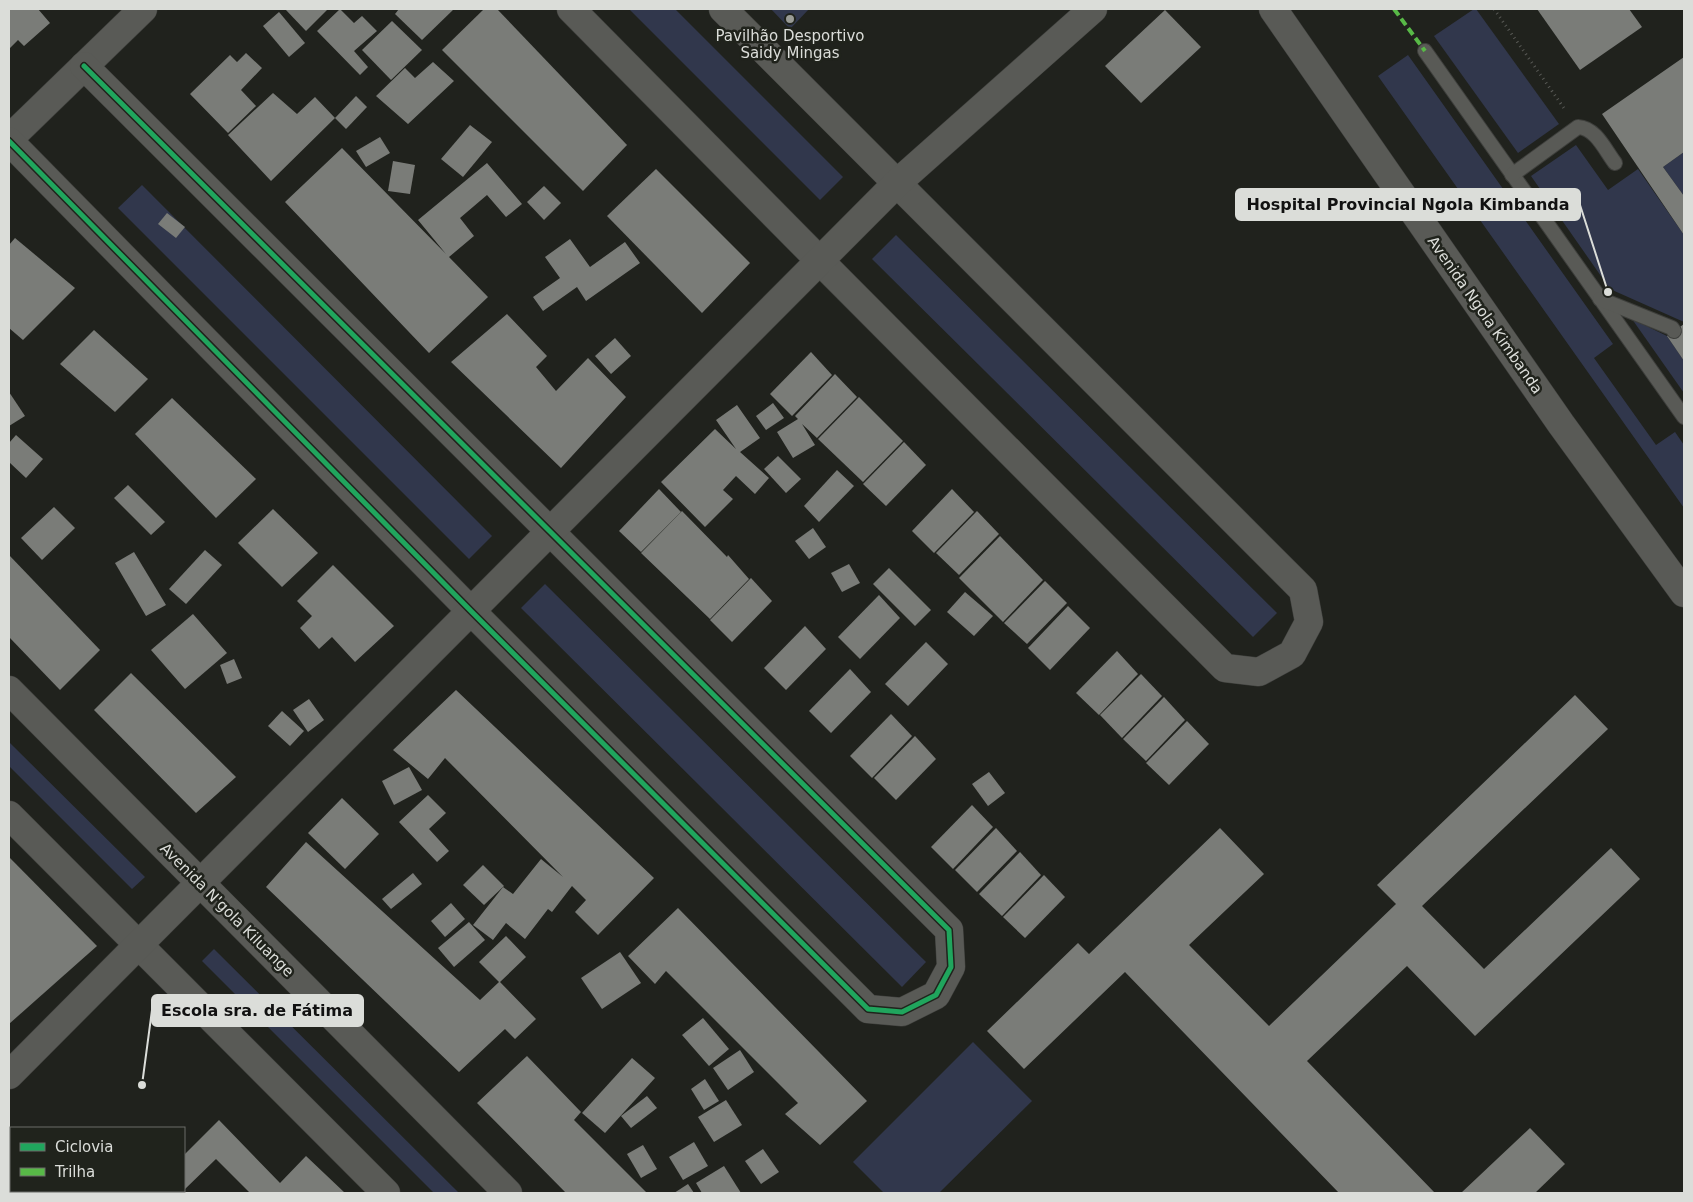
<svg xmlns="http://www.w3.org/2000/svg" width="1693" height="1202" font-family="'DejaVu Sans',sans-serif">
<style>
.green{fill:#31374c}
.building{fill:#7a7c78}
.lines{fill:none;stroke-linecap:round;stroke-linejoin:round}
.lane-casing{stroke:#3e3f3c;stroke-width:16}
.street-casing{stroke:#3e3f3c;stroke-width:29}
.path{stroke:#595a56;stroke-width:3;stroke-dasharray:1 4;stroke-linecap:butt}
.lane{stroke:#595a56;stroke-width:14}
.street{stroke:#595a56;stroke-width:28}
.quiet{stroke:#58b947;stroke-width:4;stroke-dasharray:8 4;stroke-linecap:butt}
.cycleway-casing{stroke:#20231c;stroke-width:8}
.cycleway{stroke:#20a55d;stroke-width:5}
.poi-dot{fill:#9a9c97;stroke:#20231c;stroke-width:2}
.labels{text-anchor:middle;stroke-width:5;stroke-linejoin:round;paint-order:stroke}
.poi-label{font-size:15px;fill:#dbddd9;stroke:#20231c}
.street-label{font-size:15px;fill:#dbddd9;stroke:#20231c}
.leader{fill:none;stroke:#dbddd9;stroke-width:2}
.callout-dot{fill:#dbddd9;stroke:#20231c;stroke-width:2}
.callout{fill:#dbddd9;stroke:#dbddd9;stroke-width:2}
.callout-label{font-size:16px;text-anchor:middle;font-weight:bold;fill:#111}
</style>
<rect width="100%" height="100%" fill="#20221d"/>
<!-- green -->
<g class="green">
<path d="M629,9H675L843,177L820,200Z"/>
<path d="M771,9H809L790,29Z"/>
<path d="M1474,9H1476L1559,124L1518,153L1434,36Z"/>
<path d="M1408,55L1613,344L1594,358L1656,445L1675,432L1684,445V508L1378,76Z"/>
<path d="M1576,145L1608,190L1638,169L1684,235V322L1610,289L1531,176Z"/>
<path d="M1684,152V196L1663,167Z"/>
<path d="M142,185L492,536L469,559L118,208Z"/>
<path d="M896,235L1277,613L1253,637L872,259Z"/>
<path d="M1632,319L1667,336L1684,361V393Z"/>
<path d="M545,584L926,962L902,987L521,608Z"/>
<path d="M9,742L145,877L132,889L9,766Z"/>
<path d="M214,949L459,1193H434L202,961Z"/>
<path d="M973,1042L1032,1101L939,1193H884L853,1162Z"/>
</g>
<!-- building -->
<g class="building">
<path d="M9,9H38L50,23L24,46L18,40L9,49Z"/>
<path d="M285,9H328L306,31Z"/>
<path d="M340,9L354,23L362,16L377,31L354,51L368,67L360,75L317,31Z"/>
<path d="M399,9H454L422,40L395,14Z"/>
<path d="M484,9H497L627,145L583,191L442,50Z"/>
<path d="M1537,9H1629L1642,27L1580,70Z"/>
<path d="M1165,10L1201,47L1141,103L1105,66Z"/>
<path d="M279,12L305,43L289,57L263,26Z"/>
<path d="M392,21L422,50L391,80L362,50Z"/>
<path d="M246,53L262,68L241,90L256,106L228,133L190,94L230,55L237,62Z"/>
<path d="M1684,57V152L1663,167L1684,196V235L1602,114Z"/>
<path d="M433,62L454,81L408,124L376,96L405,68L415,78Z"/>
<path d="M273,93L297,114L315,97L335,118L271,181L228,135Z"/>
<path d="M356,96L367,107L346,129L335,118Z"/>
<path d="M470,125L492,142L463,177L441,159Z"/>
<path d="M380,137L390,153L366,167L356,151Z"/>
<path d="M342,148L446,254L418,220L487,163L522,204L506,217L487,195L460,218L474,236L449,257L488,297L429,353L285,202Z"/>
<path d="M393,161L415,165L410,194L388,191Z"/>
<path d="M656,169L750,263L702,313L607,216Z"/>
<path d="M544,186L561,203L544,220L527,202Z"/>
<path d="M167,213L185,227L176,238L158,224Z"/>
<path d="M15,238L75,288L23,340L9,328V245Z"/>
<path d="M570,239L590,267L625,242L640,263L586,301L577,287L543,311L533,297L560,278L545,257Z"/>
<path d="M507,314L547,356L536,367L556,391L588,358L626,397L561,468L451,362Z"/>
<path d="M1684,324V361L1667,336Z"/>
<path d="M94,330L148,379L115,412L60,364Z"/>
<path d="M615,338L631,356L611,374L595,356Z"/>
<path d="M811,352L832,375L792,416L770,394Z"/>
<path d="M835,374L857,397L817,438L802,424L815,445L793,458L777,432L798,419L795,416Z"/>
<path d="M9,392L25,416L9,426Z"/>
<path d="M859,397L903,441L863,482L818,439Z"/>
<path d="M172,398L256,479L216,518L135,434Z"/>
<path d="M773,403L784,418L766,430L756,416Z"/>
<path d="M737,405L760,438L740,452L769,478L755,494L736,476L723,490L733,499L705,527L661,482L715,429L736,449L716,420Z"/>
<path d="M16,435L43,459L26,478L9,462V443Z"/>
<path d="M904,442L926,465L886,506L863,484Z"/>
<path d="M778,456L801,479L786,493L764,469Z"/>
<path d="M837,470L854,486L819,522L804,506Z"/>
<path d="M128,485L165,522L151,535L114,498Z"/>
<path d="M659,489L681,512L641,552L619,531Z"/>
<path d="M952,489L974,512L934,553L912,531Z"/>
<path d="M54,507L75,528L42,560L21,538Z"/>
<path d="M273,509L318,553L282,587L238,543Z"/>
<path d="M682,511L727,557L728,555L749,579L710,619L641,553Z"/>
<path d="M977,511L999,534L959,575L936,553Z"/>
<path d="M813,528L826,547L809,559L795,541Z"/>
<path d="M1000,536L1043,580L1003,622L959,578Z"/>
<path d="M205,550L222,565L186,604L169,589Z"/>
<path d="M134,552L166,605L146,616L115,563Z"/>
<path d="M9,555L100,650L60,690L9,637Z"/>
<path d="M849,564L860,583L842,592L831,573Z"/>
<path d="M333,565L394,626L355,662L332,637L319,649L300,628L312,616L297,601Z"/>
<path d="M889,568L931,610L915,626L873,584Z"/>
<path d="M751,578L772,601L732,642L710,620Z"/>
<path d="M1045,581L1067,603L1027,644L1004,623Z"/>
<path d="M965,592L993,616L974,636L947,612Z"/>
<path d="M879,595L900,618L860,659L838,637Z"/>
<path d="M1068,606L1090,628L1050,670L1028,648Z"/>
<path d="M193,614L227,653L185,689L151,650Z"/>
<path d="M805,626L826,649L786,690L764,668Z"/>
<path d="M926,642L948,664L908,706L885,684Z"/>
<path d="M1117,651L1138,674L1099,715L1076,693Z"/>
<path d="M234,659L242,678L227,684L220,665Z"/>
<path d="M850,669L871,692L831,733L809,711Z"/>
<path d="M131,673L236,777L196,813L94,710Z"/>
<path d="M1141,674L1162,696L1122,738L1100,715Z"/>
<path d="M456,690L654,878L598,935L575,912L586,900L572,886L552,912L548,909L525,939L506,923L493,940L473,925L503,887L513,894L541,859L563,877L445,758L428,779L393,750Z"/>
<path d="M1575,695L1608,729L1422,906L1484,969L1611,848L1640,879L1475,1036L1407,966L1307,1061L1435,1193H1339L1125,972L1024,1069L987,1031L1078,943L1089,954L1220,828L1264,874L1189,945L1269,1026L1396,904L1377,885Z"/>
<path d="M1164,697L1185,720L1146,761L1123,739Z"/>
<path d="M309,699L324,720L308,732L293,710Z"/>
<path d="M282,711L304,731L290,746L268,726Z"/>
<path d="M891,714L912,736L872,778L850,756Z"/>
<path d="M1187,721L1209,744L1169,785L1146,763Z"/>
<path d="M915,736L936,759L896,800L874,778Z"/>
<path d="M409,767L422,790L394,805L382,781Z"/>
<path d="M989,772L1005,793L988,806L972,784Z"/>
<path d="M428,795L446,813L429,829L449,851L437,862L399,822Z"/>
<path d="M342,798L379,834L345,869L308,833Z"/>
<path d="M972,805L993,827L953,869L931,847Z"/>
<path d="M996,828L1017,851L977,892L955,870Z"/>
<path d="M306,842L480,1000L499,982L479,962L506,936L526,957L500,982L536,1019L515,1039L505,1029L459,1072L266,887Z"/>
<path d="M1020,852L1041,875L1002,916L979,894Z"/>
<path d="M9,857L97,946L9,1024Z"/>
<path d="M483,865L504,886L484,905L463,885Z"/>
<path d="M413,873L422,884L391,909L382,899Z"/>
<path d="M1044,875L1065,897L1025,938L1003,917Z"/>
<path d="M451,903L465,919L445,937L431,921Z"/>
<path d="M678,908L867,1101L820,1145L785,1114L798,1103L666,971L655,984L628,956Z"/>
<path d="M469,922L485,940L454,967L438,948Z"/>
<path d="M620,952L641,983L602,1009L581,978Z"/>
<path d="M703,1018L729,1049L709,1066L682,1035Z"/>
<path d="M740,1050L754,1072L728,1090L713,1068Z"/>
<path d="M527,1056L581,1112L574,1120L647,1193H566L477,1103Z"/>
<path d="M632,1058L655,1078L605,1133L582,1113Z"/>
<path d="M705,1079L719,1101L704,1110L691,1089Z"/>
<path d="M647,1096L657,1108L631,1128L621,1116Z"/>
<path d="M726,1100L742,1125L714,1142L698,1117Z"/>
<path d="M219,1120L280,1183L306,1156L345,1193H250L216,1159L184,1190V1155Z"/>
<path d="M1530,1128L1565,1164L1535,1193H1461Z"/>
<path d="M694,1142L708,1166L683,1180L669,1157Z"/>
<path d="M643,1145L657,1169L641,1178L627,1154Z"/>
<path d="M763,1149L779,1172L761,1184L745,1161Z"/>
<path d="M724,1166L741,1193H702L696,1183Z"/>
<path d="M688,1184L694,1193H674Z"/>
<path d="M148,1191H183L181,1193H145Z"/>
</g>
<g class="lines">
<!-- lane casing -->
<g class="lane-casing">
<g id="lane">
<path d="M1425,51L1684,417"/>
<path d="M1512,175L1578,127C1596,128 1605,150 1615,163"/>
<path d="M1600,299L1672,328L1674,331"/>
</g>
</g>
<!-- street casing -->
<g class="street-casing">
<g id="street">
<path d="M571,9L820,261L1225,668L1259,672L1292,654L1309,622L1303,590L723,9"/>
<path d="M1273,9L1561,424L1684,593"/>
<path d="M9,139L143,9"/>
<path d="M9,141L471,611L868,1009L902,1012L936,995L951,967L949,930L84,66"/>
<path d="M9,690L508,1193"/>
<path d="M9,815L386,1193"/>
<path d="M9,1075L896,184L1093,9"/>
</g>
</g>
<!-- path -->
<path class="path" d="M1494,9L1566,111"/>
<!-- lane -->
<use href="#lane" class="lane"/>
<!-- street -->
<use href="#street" class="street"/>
<!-- quiet -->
<path class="quiet" d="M1394,9L1425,51"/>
<!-- cycleway casing -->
<g class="cycleway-casing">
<path id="cycleway" d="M9,141L471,611L868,1009L902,1012L936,995L951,967L949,930L84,66"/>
</g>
<!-- cycleway -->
<use href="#cycleway" class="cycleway"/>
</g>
<!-- markers -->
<circle class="poi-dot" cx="790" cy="19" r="5"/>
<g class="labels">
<!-- poi labels -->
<g class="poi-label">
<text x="790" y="41">Pavilhão Desportivo<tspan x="790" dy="17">Saidy Mingas</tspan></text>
</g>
<!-- street labels -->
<g class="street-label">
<text transform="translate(1485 315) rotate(55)" y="5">Avenida Ngola Kimbanda</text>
<text transform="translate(227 910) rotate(45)" y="5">Avenida N'gola Kiluange</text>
</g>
</g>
<!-- callouts -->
<path class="leader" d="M1608 292L1580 205M142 1085L152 1010"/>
<g class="callout-dot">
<circle cx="1608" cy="292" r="5"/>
<circle cx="142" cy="1085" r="5"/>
</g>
<g class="callout">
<rect x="1236" y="189" width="344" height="31" rx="5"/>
<rect x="152" y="995" width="211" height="31" rx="5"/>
</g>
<g class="callout-label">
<text x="1408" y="210">Hospital Provincial Ngola Kimbanda</text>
<text x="257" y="1016">Escola sra. de Fátima</text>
</g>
<!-- border -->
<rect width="1693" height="1202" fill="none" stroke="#dbddd9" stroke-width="20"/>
<!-- legend -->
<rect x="10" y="1127" width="175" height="65" fill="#20231c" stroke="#6b6d68"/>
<rect x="20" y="1143" width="25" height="8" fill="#20a55d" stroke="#6b6d68"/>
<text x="55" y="1152" font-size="15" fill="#dbddd9">Ciclovia</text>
<rect x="20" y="1168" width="25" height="8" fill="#58b947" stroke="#6b6d68"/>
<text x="55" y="1177" font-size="15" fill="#dbddd9">Trilha</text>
</svg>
